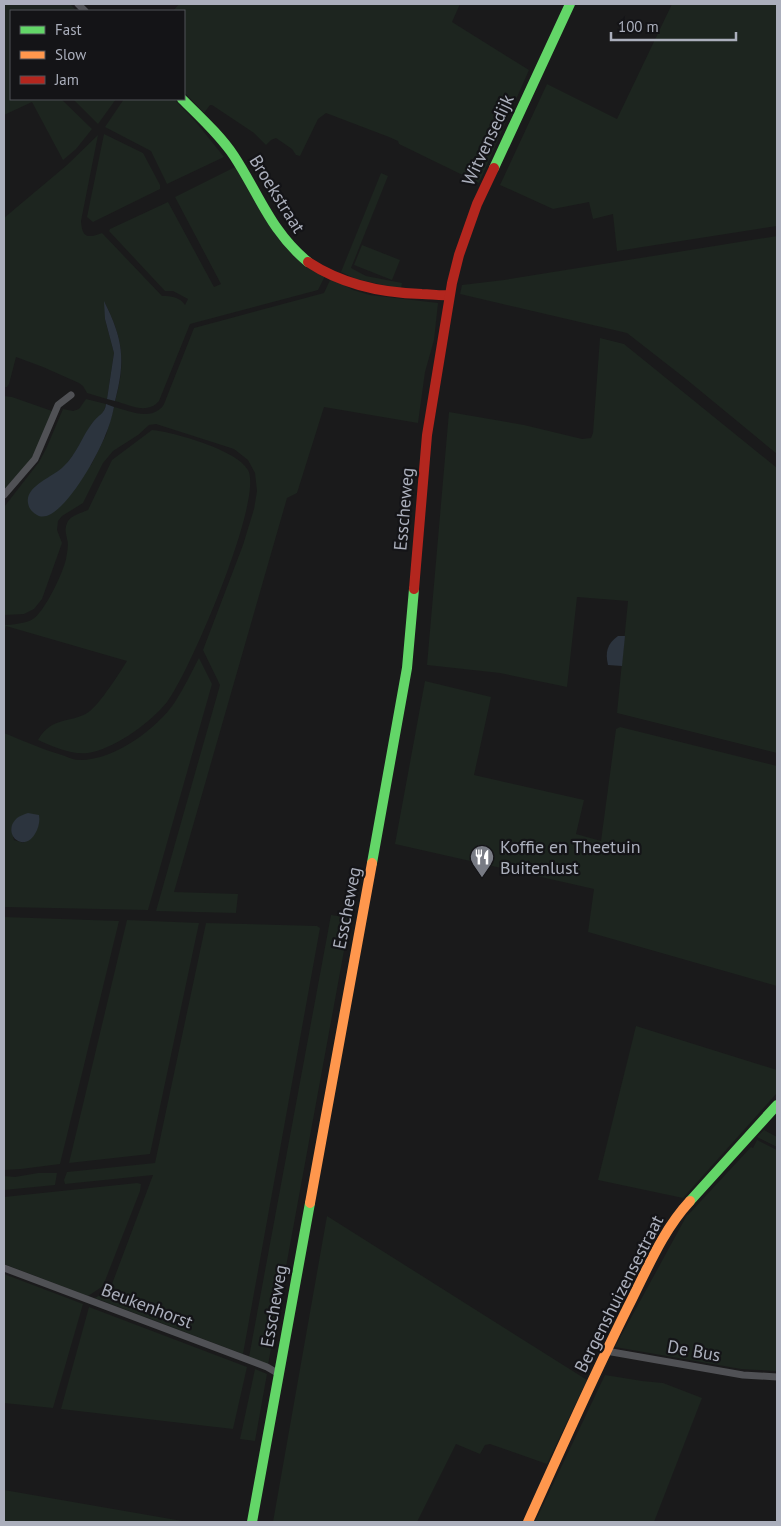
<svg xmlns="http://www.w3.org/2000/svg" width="781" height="1526" font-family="'PT Sans',sans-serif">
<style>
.green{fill:#1d251f;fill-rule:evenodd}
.water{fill:#2c343e}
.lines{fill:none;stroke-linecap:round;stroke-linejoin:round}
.street{stroke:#505155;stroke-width:7}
.fast{stroke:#63d668;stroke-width:10}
.slow{stroke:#ff974d;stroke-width:10}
.jam{stroke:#b3261e;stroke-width:10}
.labels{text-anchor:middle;stroke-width:4.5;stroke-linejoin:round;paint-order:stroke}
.street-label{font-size:18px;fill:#abafbc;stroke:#141417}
.poi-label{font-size:18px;fill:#abafbc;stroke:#141417;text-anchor:start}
</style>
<rect width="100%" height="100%" fill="#1a1a1b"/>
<!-- green -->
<g class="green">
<path d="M4,4H70L77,11H11V99H61L92,129L76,149L63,160L32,102L4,115Z"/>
<path d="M179,4H460L452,22L529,70L479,183L399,144L398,141L389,137L326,113L318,119L300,156L296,155L292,149L276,138L271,140L266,145L254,133L212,105H210L204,113L184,92V11H173Z"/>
<path d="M672,4H777V226L617,251L613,214L593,219L589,202L553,209L500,185L547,84L617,119Z"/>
<path d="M73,99H116L98,124Z"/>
<path d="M124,99H174L195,121L224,157L167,184L151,151L105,127Z"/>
<path d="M104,134L143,153L160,185V189L93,222L87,217Z"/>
<path d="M98,135L81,221C82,237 87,239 102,233L162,296C171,296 180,297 185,305L188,299L173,291H165L109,231L110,229L168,202L214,287L221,284L175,197L237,166L278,237L325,276L318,290L190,324L159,401C147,415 130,405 115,401C126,362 123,339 105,303V319L114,353L107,399L87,393L83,386L79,383L43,367L16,357L9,384L7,387H4V218L67,165Z"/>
<path d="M381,173L388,176L351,268L366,276L402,283L401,289L356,279L341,272Z"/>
<path d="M777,236V454L686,379L627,333L460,294L462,285L504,280Z"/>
<path d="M362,245L400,260L392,280L354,265Z"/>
<path d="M331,278L353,290L370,295L438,303L434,340L425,372L418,423L324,407L297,493L287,498L174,892L238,894L236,913L156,911L220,685L203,650L243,545L254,509L257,491L255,473L248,460L234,449L156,424L149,425L138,435L113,451L103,463L83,503L62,516L58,521L57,530L62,543L42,599L34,609L24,614L4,615V507L39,462L46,449L63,409L73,411L79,409L86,399L106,404L103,414L93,422L74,454L64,467L30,493L91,465L106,435L114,407C127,410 147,420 160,409C163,407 165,402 166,399L194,328L324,293Z"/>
<path d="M600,338L624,344L777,468V753L617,713L628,601L577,597L567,687L500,673L427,665L449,412L524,425L582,439L591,438L593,433Z"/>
<path d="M4,396L12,397L52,411L35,454L26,466L4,490Z"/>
<path d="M152,430C174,432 237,450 248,470C264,499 189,674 167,702C151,722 118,746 93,752C75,757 54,747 38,740C52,715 73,724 90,711C101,702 119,674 127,661L6,626L4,633V625C11,625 27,623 33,619C45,611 63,573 66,559C67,553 69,544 67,539C66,532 64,529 68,521C72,515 81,513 88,510L112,460Z"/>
<path d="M199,658L212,684L148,910L4,907V733C24,741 44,750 65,756C69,758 75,760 79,760C113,761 157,729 175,702C184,688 191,673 199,658ZM16,819L24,843L14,840L11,828Z"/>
<path d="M425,681L491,697L474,775L584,800L576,834L601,841L616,729L620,727L777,766V986L588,932L594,889L395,844Z"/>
<path d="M331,915L350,918L268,1365L249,1357Z"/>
<path d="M4,917L119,921L60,1164L21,1169L4,1170Z"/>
<path d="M127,920L199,923L150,1154L69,1163Z"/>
<path d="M206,923L317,926L320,928L243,1354L95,1298L108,1290L112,1284L153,1175L65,1184L64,1180L67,1172L155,1163Z"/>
<path d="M636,1026L777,1070V1093L683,1198L598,1180Z"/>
<path d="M764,1130L777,1137V1147L757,1137Z"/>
<path d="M757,1140L777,1150V1371L741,1369L615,1347L687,1215H688L751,1147L753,1148Z"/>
<path d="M38,1173H57L55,1185L4,1190V1176L15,1177Z"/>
<path d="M137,1183L141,1184L140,1191L103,1286L88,1296L4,1264V1197Z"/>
<path d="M327,1216L587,1380L547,1464L490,1444L485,1445L480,1454L456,1444L417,1522H273Z"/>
<path d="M4,1274L83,1304L53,1408L4,1403Z"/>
<path d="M89,1307L247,1367L233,1429L61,1409Z"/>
<path d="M255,1369L267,1374L255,1441L240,1439Z"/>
<path d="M605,1375L642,1381L663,1383L702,1398L654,1522H535Z"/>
<path d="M4,1490L188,1522H4Z"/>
</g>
<!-- water -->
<g class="water">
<path d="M104,301C123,339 126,360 115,401L107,399L114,353L105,319Z"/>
<path d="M106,404L114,407C112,417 109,427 105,436C99,453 59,528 37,515C32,512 29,509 28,503C25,486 53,477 63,467C77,454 82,436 93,422C98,415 105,414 106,404Z"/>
<path d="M618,636H625L622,666L608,665C605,652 607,644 618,636Z"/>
<path d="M28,813L39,815C40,820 39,825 37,830C25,857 0,833 17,818C20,816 24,814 28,813Z"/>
</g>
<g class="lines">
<!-- street -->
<g class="street">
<path d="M78,4L85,11"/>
<path d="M4,495L35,459L58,405L71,395"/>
<path d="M4,1268L267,1367L279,1374"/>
<path d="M606,1351L743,1375L777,1377"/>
</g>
<!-- fast -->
<g class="fast">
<path d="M182,99C200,117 220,135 234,156C259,194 271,232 308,262"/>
<path d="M494,168L570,4"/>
<path d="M372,863L407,668L414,589"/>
<path d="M690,1201L777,1105"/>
<path d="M252,1522L310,1203"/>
</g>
<!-- slow -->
<g class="slow">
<path d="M310,1203L372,863"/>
<path d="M528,1522C562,1447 595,1372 632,1299C649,1265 664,1229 690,1201"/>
</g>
<!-- jam -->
<g class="jam">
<path d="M308,262C343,285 381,293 422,294C431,294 440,296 449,295"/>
<path d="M414,589L427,435L452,283L459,255L477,204L494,168"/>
</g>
</g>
<!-- icons -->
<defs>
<g id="restaurant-pin" transform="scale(1.25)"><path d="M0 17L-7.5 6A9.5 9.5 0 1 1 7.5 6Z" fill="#787b84" stroke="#141417"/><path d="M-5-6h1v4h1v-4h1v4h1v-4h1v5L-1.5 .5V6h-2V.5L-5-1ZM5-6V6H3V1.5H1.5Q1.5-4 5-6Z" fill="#fff"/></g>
</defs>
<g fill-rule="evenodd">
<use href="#restaurant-pin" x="482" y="857"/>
</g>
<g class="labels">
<!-- street labels -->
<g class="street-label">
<text transform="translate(488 140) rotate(-65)" y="6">Witvensedijk</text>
<text transform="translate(277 194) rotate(58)" y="6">Broekstraat</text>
<text transform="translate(404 509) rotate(-85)" y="6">Esscheweg</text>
<text transform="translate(347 908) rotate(-79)" y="6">Esscheweg</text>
<text transform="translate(619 1294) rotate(-63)" y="6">Bergenshuizensestraat</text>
<text transform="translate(147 1306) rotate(21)" y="6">Beukenhorst</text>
<text transform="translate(274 1306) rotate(-80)" y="6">Esscheweg</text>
<text transform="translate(694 1351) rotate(10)" y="6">De Bus</text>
</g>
<!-- poi labels -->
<g class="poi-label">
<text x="500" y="853">Koffie en Theetuin<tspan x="500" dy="21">Buitenlust</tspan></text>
</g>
</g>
<!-- border -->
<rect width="781" height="1526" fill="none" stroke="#abafbc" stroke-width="10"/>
<!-- legend -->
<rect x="10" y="10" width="175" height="90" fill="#141417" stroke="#505259"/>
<rect x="20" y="26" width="25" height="8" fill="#63d668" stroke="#505259"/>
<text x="55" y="35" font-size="15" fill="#abafbc">Fast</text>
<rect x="20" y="51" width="25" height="8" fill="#ff974d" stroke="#505259"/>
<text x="55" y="60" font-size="15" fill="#abafbc">Slow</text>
<rect x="20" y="76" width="25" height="8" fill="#b3261e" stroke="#505259"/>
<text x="55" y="85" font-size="15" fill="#abafbc">Jam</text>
<!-- scale -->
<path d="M611 32v8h125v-8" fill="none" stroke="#abafbc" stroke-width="2.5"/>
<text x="618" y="32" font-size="15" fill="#abafbc" stroke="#141417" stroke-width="4" paint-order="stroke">100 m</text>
</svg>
